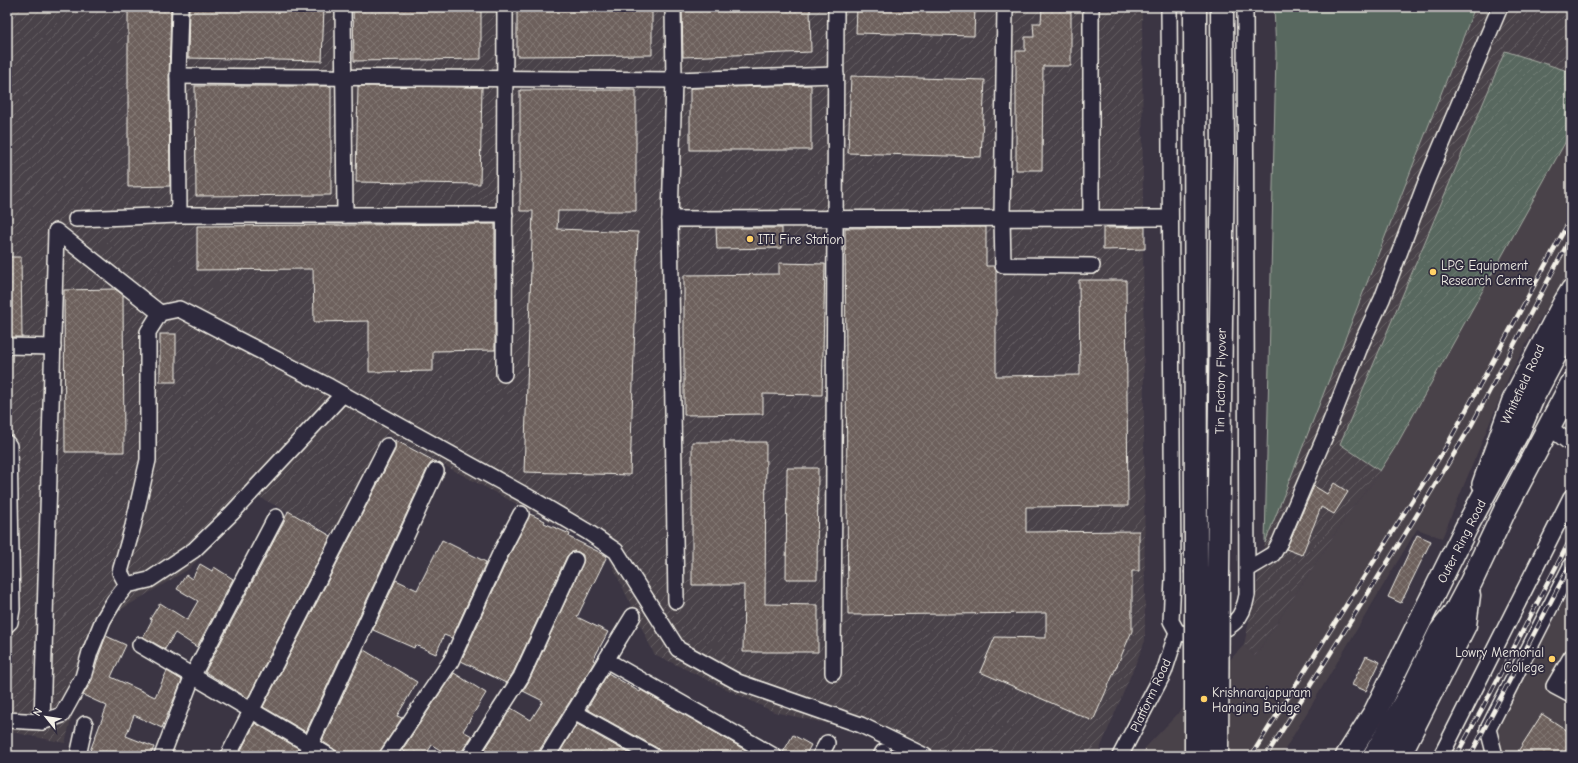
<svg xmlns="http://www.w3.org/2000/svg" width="1578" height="763" font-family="'Comic Neue',sans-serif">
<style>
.built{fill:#4a424a}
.industrial{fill:url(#industrial-furrows)}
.grass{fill:#59685e;stroke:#a6aca3}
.garden{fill:url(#garden-furrows);stroke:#a6aca3}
.building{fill:url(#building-cross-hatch);stroke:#f4f1e8}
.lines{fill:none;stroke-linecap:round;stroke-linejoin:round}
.minor-casing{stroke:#f4f1e8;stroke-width:18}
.major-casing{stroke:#f4f1e8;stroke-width:22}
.highway-casing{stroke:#f4f1e8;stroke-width:25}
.minor{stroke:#2f2a3d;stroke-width:15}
.major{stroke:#2f2a3d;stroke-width:19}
.highway{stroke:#2f2a3d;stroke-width:22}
.rail-casing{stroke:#f4f1e8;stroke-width:4.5}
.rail{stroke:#2f2a3d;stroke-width:3;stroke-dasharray:9;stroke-linecap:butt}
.highway-bridge-casing{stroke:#f4f1e8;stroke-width:25;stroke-linecap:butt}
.highway-bridge{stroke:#2f2a3d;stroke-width:22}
.poi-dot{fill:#ffd166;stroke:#2f2a3d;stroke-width:1.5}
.labels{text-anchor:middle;stroke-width:3.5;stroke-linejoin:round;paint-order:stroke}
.poi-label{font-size:13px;fill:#f4f1e8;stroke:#2f2a3d;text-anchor:start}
.street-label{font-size:13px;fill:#f4f1e8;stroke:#2f2a3d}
</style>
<defs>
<pattern id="industrial-furrows" width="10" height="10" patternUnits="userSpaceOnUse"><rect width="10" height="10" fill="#4a424a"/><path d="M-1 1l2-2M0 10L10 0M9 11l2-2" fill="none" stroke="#655e64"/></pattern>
<pattern id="garden-furrows" width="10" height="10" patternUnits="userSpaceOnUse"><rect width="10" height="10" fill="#59685e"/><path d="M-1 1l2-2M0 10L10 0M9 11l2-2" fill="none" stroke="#717e75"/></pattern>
<pattern id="building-cross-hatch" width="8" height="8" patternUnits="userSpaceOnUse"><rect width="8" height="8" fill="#6d615c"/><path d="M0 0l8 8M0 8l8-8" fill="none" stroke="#827873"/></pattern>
</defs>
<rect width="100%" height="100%" fill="#3b3543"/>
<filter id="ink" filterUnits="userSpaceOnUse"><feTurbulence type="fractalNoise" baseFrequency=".025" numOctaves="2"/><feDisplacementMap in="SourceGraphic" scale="8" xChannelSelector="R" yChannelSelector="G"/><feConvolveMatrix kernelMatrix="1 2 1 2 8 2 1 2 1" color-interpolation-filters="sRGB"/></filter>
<g filter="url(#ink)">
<!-- built -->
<g class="built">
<path d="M1571,132V270L1540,319L1510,374L1442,538L1417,529L1281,756H1141L1145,748L1244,645L1255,656L1351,509L1372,483L1396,446Z"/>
<path d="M1571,588V756H1502L1496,730Z"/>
</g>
<!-- industrial -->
<g class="industrial">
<path d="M7,7H1142L1145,641L1097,756H905L844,727L774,712L654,654L606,552L386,434L332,534L257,496L189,569L95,625L65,743L7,731Z"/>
<path d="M1475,7H1571V132L1396,446L1372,483L1351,509L1255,656L1244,645L1265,543Z"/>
</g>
<!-- grass -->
<path class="grass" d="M1274,7H1475L1265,543L1276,53Z"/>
<!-- garden -->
<path class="garden" d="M1505,51L1571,72V132L1396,446L1380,471L1340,444Z"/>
<!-- building -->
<g class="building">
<path d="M128,7H171L169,76L170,186L128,187Z"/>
<path d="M189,7H324L322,61L188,58Z"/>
<path d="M353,7H481V59L354,61Z"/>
<path d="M517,7H652V55L517,56Z"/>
<path d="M682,7H810L811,52L683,57Z"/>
<path d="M857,7H975L974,36L856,33Z"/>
<path d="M1042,7H1071V66H1043L1042,170H1016V51H1025V37H1034L1033,23H1041Z"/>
<path d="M851,76L985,80L981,157L848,153Z"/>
<path d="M811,85V150H690V88Z"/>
<path d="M195,86H331V195L196,196Z"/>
<path d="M358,86L482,87L480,184L356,182Z"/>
<path d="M520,90H636V211H558L557,229L638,232L630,475L524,472L533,211H520Z"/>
<path d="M495,224V350L433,351V371L369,372V321L314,322L313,269L197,270V226Z"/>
<path d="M986,227V266H994L996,270V376L1080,375L1079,280H1126L1128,506L1026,507V532L1139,531V571H1132V631L1093,721L980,672L995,637L1046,638V613L848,615L845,228Z"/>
<path d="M1145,227V249L1103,250V228Z"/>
<path d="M716,228H782V248L717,249Z"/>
<path d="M7,257H21L22,337H7Z"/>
<path d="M779,263L825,264L822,395L763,394V414L684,415V275L779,274Z"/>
<path d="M115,289L123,295L124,452H65L64,290Z"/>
<rect x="160" y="334" width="16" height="48"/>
<path d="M395,440L436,462L431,463L428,467L306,732L263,707L395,450Z"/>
<path d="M692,442H766L765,604L818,605V652H743L744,585H692Z"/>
<path d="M787,468H818L817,579H786Z"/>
<path d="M1334,483L1348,492L1334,514L1321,507L1302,555L1286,549L1314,486L1327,494Z"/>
<path d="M288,511L331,536L248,698L205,672L263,562L284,521Z"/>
<path d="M530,514L545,521L544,523L570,534L569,537L607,556L577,617L608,632L593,660L595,661L539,751L538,756H481L511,708L531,720L543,701L523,691L529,681L583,563V555L578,552L574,551L567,556L513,673L506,683L461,661L508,558Z"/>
<path d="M1417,535L1431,541L1401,603L1388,597Z"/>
<path d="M442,540L486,562L452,638L444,635L436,654L415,645L414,648L373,630L396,580L417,590Z"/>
<path d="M200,564L212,571L214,567L233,579L197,647L175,633L165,649L143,637L152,620L150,619L160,603L187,620L198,601L177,589L186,575L192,579Z"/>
<path d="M106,636L126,645L111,677L155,697L167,671L182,680L162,728L134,715L126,736L154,747L150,756H88L107,706L83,695L92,680L99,655Z"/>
<path d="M364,650L417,682L397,716L402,718L380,751L378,756H344L322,741Z"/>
<path d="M1366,656L1380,662L1366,691L1352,685Z"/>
<path d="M454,673L486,693L463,731L472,736L462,751L461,756H450L432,745L425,756H412L402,750L448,681L449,682Z"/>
<path d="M608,673L640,692L641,690L756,756H662L661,752L657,748L587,709Z"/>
<path d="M1542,714L1571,733V756H1515Z"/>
<path d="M255,723L298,748L294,756H238Z"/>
<path d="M577,724L634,756H608L600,752L597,756H570L561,750Z"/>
<path d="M793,735L811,745L805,756H783L782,754Z"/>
</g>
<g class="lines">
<!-- minor casing -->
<g class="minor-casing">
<g id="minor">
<path d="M180,7L178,76L179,215H505"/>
<path d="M343,7L345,215"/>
<path d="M673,7L674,80L670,219L676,601"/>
<path d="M1005,7L1002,218L1003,265L1092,266"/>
<path d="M1091,7V218"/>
<path d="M1169,7L1173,579L1171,621L1177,632L1207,639C1230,627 1242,623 1247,595L1245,7"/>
<path d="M178,76L674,80L836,75"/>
<path d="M76,219L179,215"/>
<path d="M670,219L1170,218"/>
<path d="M7,346L53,347"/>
<path d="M504,374L505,7"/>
<path d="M343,394L232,513L194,550L149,580L127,585L120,572L133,526L148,460V332L160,313L179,309L330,387L402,427L532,499L588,532L616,551L678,649L738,682L861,725L925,756"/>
<path d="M1549,427L1571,444"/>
<path d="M7,443L9,446L12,609L10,622L7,625"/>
<path d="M1248,569L1273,554L1280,542L1325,436L1362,342L1382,299L1426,182L1500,7"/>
<path d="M140,645L329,756"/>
<path d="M1571,657L1554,686L1571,695"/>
<path d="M606,660L774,756"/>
<path d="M833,673L836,7"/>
<path d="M574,712L653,756"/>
<path d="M7,720L42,722L62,715L83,677L90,652L103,620L115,600L127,585"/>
<path d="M42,722L56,231L160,313"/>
<path d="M78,756L85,724"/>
<path d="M162,756L193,675L276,517"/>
<path d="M228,756L387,446"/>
<path d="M305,756L436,471"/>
<path d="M387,756L451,661L500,554L521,514"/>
<path d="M470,756L521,677L575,560"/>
<path d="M547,756L633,616"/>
<path d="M820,756L827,743"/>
<path d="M881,756L883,752"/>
<path d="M1120,756L1164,672L1177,632"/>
<path d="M1441,756L1571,497"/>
<path d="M1495,756L1488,729L1571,566"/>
</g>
</g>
<!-- major casing -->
<g class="major-casing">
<path id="major" d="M1482,484L1512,400L1562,304L1571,289"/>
</g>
<!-- highway casing -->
<g class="highway-casing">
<g id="highway">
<path d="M1195,7L1196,571"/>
<path d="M1218,571L1223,152L1222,7"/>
<path d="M1347,756L1375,712L1466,528L1519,430L1534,395L1571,325"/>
<path d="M1374,756L1412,690L1440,632L1454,614L1471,582L1505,510L1571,385"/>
<path d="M1399,756L1465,625L1469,595"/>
</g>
</g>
<!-- minor -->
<use href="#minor" class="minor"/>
<!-- major -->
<use href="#major" class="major"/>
<!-- highway -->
<use href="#highway" class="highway"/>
<!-- rail casing -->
<g class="rail-casing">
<g id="rail">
<path d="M1251,756L1446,447L1571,218"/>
<path d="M1266,756L1404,536L1471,426L1571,237"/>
<path d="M1456,756L1482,709L1571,538"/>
<path d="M1470,756L1571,563"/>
</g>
</g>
<!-- rail -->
<use href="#rail" class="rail"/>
<!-- highway-bridge casing -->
<g class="highway-bridge-casing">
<g id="highway-bridge">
<path d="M1196,571V756"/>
<path d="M1217,756L1218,571"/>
</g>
</g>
<!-- highway-bridge -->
<use href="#highway-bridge" class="highway-bridge"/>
</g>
</g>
<!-- markers -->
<g class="poi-dot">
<circle cx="750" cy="239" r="4"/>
<circle cx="1433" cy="272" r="4"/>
<circle cx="1552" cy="659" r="4"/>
<circle cx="1204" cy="699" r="4"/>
</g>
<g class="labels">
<!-- poi labels -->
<g class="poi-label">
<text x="758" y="244">ITI Fire Station</text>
<text x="1441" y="270">LPG Equipment<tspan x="1441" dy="15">Research Centre</tspan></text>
<text x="1544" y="657" text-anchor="end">Lowry Memorial<tspan x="1544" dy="15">College</tspan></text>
<text x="1212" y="697">Krishnarajapuram<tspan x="1212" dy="15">Hanging Bridge</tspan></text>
</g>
<!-- street labels -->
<g class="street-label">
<text transform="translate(1220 381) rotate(-89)" y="5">Tin Factory Flyover</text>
<text transform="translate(1522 384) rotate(-65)" y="5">Whitefield Road</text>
<text transform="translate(1461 541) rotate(-63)" y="5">Outer Ring Road</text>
<text transform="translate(1150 695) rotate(-65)" y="5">Platform Road</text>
</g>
</g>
<!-- margin -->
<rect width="1578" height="763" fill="none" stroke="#2f2a3d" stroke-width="24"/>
<rect x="12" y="12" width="1554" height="739" fill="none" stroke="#f4f1e8" stroke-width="1.5" filter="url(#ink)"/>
<!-- north arrow -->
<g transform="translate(46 717) rotate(300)" stroke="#2f2a3d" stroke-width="3" paint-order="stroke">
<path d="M0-3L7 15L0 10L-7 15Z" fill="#f4f1e8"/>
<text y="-6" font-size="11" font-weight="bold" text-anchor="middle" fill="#f4f1e8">N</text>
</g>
</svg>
